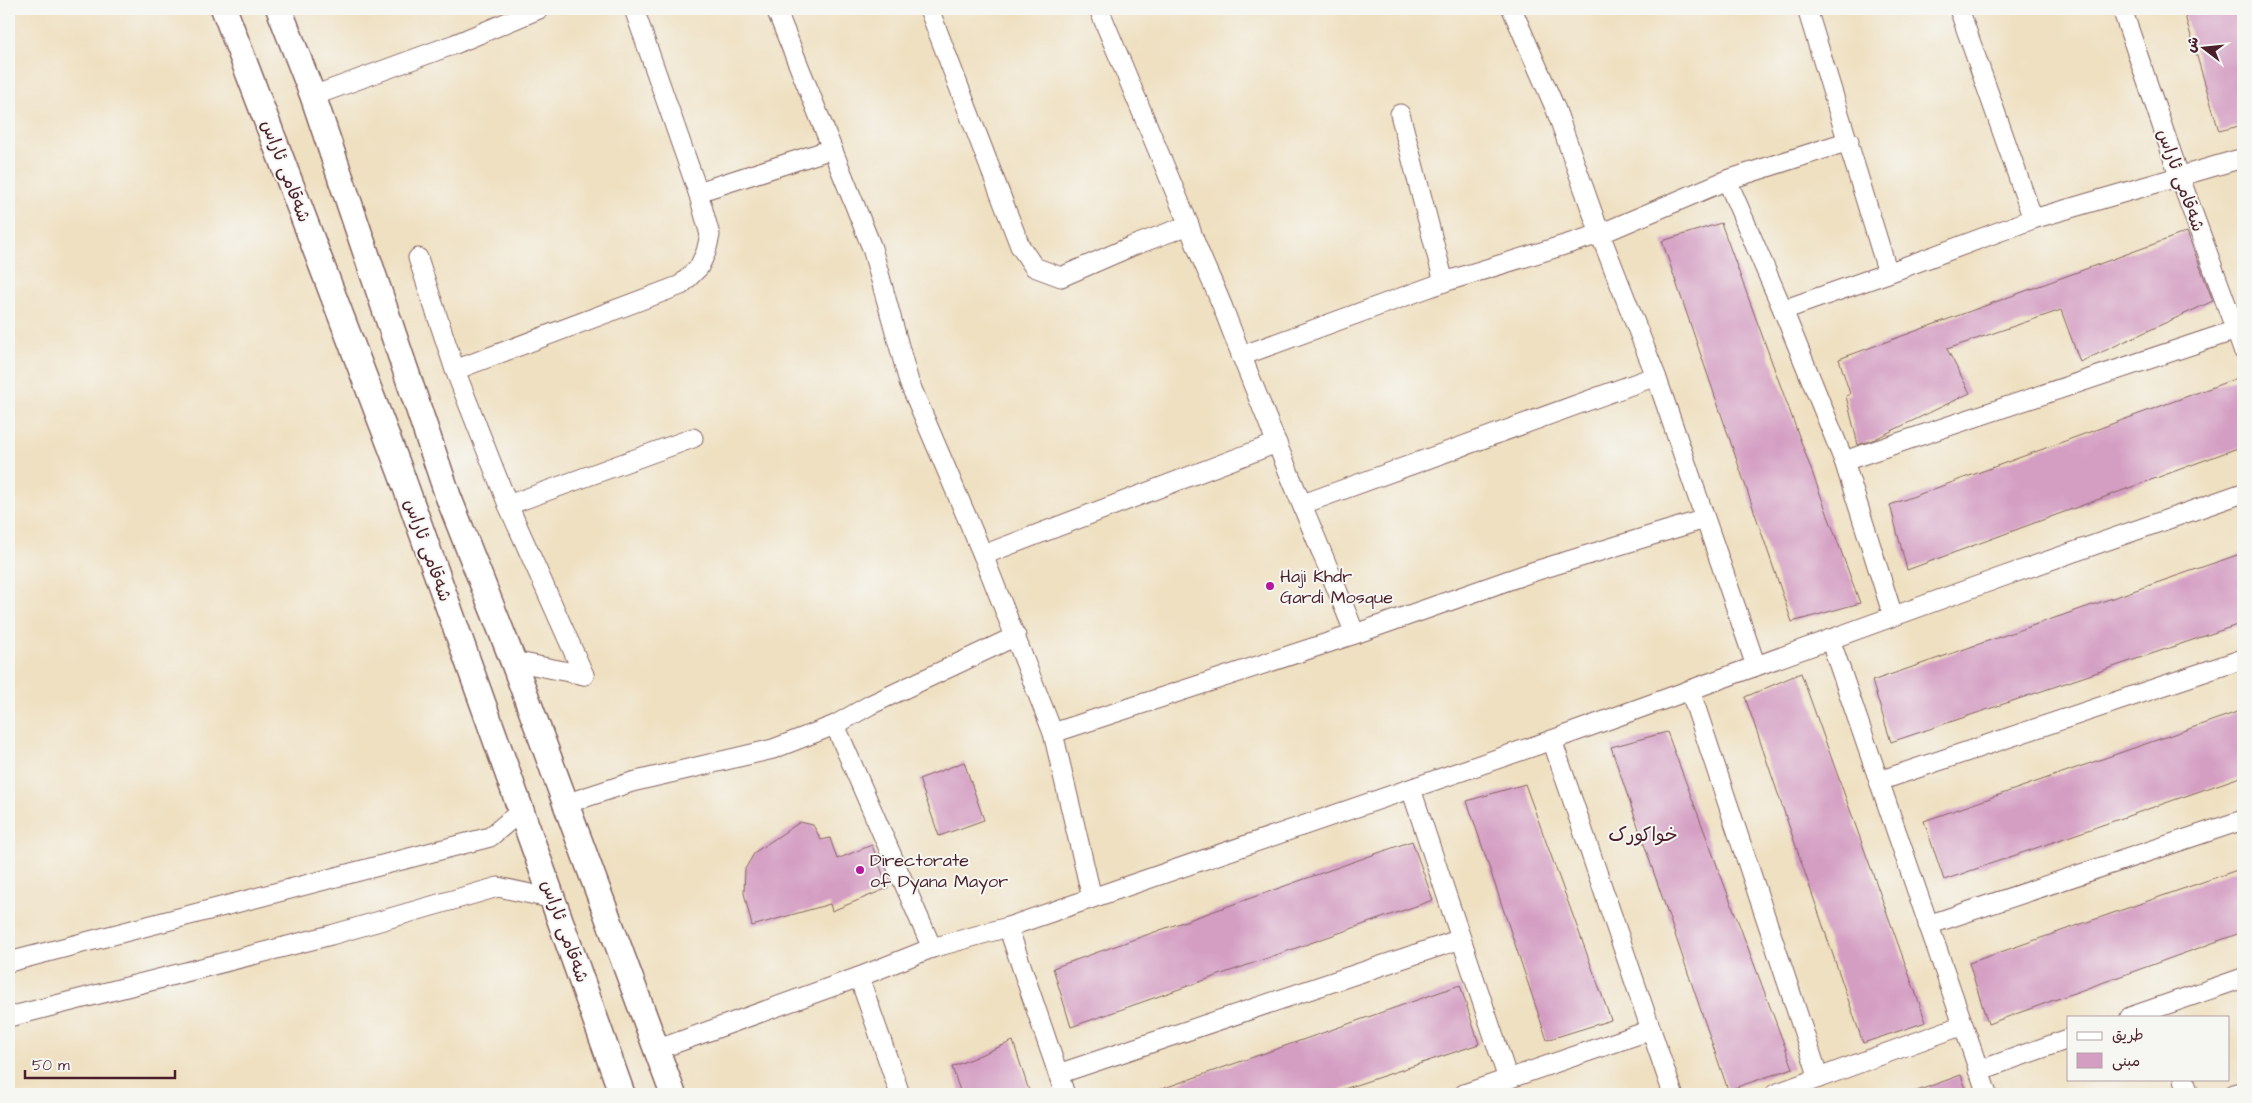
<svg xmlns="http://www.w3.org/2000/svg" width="2252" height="1103" font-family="'Architects Daughter','Playpen Sans Arabic',sans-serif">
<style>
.building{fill:#d49ec3}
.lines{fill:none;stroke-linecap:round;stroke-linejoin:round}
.minor-casing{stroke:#846360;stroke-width:21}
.major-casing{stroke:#846360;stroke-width:28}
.minor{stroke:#fff;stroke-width:19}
.major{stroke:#fff;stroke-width:25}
.poi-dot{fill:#b5179e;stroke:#f6f6f2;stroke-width:2}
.labels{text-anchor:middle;stroke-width:4;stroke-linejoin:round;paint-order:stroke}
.street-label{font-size:18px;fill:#4a1f2b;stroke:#f6f6f2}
.poi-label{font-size:18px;fill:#4a1f2b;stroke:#f6f6f2;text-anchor:start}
.neighbourhood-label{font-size:19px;fill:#4a1f2b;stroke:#f6f6f2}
</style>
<rect width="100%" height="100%" fill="#f6f6f2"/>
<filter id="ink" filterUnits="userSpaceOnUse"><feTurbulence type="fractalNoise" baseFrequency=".02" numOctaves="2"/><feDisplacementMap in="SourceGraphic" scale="10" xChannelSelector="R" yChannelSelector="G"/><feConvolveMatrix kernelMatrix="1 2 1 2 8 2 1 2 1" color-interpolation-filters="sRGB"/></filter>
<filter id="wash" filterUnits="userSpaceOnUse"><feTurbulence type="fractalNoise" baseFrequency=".0096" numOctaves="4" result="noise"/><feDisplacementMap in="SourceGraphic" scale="20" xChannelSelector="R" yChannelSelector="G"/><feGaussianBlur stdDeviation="1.12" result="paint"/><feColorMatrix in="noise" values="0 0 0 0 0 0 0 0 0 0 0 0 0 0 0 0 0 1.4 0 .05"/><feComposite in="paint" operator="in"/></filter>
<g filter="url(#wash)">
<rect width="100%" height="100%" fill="#efe0c1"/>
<g id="blocks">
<!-- building -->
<g class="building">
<path d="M2183,9H2243V125L2219,131Z"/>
<path d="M1721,223L1860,603L1792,622L1662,241Z"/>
<path d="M2187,232L2213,301L2080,362L2061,310L1947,349L1970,393L1875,439L1858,445L1846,396L1850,394L1839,359Z"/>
<path d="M2243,376V446L1907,570L1890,505Z"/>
<path d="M2243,553V623L1891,742L1872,681Z"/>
<path d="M1801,673L1926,1022L1863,1043L1745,697Z"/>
<path d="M2243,710V776L1944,880L1924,821Z"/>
<path d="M1667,732L1793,1068L1728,1090L1611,747Z"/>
<path d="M964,762L984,820L939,836L919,779Z"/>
<path d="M1525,784L1611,1020L1547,1040L1467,801Z"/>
<path d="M800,822L813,825L821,840L830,838L837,859L872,845L888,888L832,911L830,904L752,926L744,893L745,869L755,852Z"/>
<path d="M1412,841L1433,900L1071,1027L1053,968Z"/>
<path d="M2243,868V932L1988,1024L1969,963Z"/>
<path d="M1460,985L1479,1044L1329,1094H1153V1092Z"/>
<path d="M1013,1041L1030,1094H961L952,1067Z"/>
<path d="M1961,1075L1968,1094H1914V1092Z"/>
</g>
</g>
</g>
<g filter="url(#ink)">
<use href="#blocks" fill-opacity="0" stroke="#846360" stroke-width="1"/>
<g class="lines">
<!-- minor casing -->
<g class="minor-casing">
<g id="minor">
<path d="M776,9L872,248L909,382L983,555L1053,733L1092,898"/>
<path d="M929,9L1020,246L1034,267L1061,277L1130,247L1189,225C1198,255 1214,283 1225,313C1266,421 1312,527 1355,634"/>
<path d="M1099,9L1189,225"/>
<path d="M1512,9L1556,110L1600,234L1656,376L1756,666"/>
<path d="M1807,9L1888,273"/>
<path d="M1959,9L2033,219"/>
<path d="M2122,9L2179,175L2243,350"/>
<path d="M313,96L455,44L539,9"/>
<path d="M1400,114L1444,282"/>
<path d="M1727,180L1783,310L1844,461L1893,616"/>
<path d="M698,192L832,149"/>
<path d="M418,258L455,370L508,505L584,675"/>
<path d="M1783,310L1888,273L2033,219L2243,158"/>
<path d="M1241,356L1444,282L1600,234L1727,180L1849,141"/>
<path d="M455,370L681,285L699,267L706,252L710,235L698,192L634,9"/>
<path d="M1844,461L2236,330"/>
<path d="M1303,504L1656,376"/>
<path d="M508,505L693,438"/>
<path d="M983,555L1277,443"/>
<path d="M1830,639L1987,1094"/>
<path d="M513,661L584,675"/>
<path d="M1690,690L1819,1078"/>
<path d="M835,725L932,948"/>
<path d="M1053,733L1355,634L1535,571L1705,519"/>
<path d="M1552,740L1673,1094"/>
<path d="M1879,781L2243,659"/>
<path d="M1411,789L1508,1079"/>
<path d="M565,804L632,782L773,749L835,725L870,705L1016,636"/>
<path d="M1928,925L2243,820"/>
<path d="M1008,927L1065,1094"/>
<path d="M9,962L490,837L521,811"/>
<path d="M859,977L900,1094"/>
<path d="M9,1017L331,935L498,887L554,899"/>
<path d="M2130,1017L2243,978"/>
<path d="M656,1050L859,977L932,948L1008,927L1552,740L2002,577L2243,493"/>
<path d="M1978,1071L2068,1039"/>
<path d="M1058,1074L1461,939"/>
<path d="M2184,1079L2189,1094"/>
<path d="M1464,1094L1651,1030"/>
<path d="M1775,1094L1963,1025"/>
<path d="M2234,1094L2243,1091"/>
</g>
</g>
<!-- major casing -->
<g class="major-casing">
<g id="major">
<path d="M224,9L400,471L622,1094"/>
<path d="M279,9L313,96L448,496L513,661L673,1094"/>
</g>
</g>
<!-- minor -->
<use href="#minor" class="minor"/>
<!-- major -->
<use href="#major" class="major"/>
</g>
</g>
<!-- markers -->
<g class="poi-dot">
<circle cx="1270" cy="586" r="5"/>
<circle cx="860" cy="870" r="5"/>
</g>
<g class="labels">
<!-- street labels -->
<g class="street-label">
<text transform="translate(286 171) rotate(69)" y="6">شەقامی ئاراس</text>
<text transform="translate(2181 180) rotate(70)" y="6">شەقامی ئاراس</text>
<text transform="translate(428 550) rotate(70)" y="6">شەقامی ئاراس</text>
<text transform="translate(565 931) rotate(70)" y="6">شەقامی ئاراس</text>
</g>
<!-- poi labels -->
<g class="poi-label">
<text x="1280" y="582">Haji Khdr<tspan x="1280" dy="21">Gardi Mosque</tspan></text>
<text x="870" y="866">Directorate<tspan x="870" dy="21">of Dyana Mayor</tspan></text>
</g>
<!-- neighbourhood labels -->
<g class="neighbourhood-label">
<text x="1643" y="841">خواکورک</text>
</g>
</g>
<!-- margin -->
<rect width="2252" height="1103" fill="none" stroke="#f6f6f2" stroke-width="30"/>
<!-- legend -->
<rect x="2067" y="1016" width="162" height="65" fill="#f6f6f2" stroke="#b1a0a2"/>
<rect x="2077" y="1032" width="25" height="8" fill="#ffffff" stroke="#b1a0a2"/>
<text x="2112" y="1040" font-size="15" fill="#4a1f2b">طريق</text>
<rect x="2077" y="1053" width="25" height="15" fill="#d49ec3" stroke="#b1a0a2"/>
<text x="2112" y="1066" font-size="15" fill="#4a1f2b">مبنى</text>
<!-- north arrow -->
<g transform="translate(2204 48) rotate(286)" stroke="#f6f6f2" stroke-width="4" paint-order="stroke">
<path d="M0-4L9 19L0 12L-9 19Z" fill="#4a1f2b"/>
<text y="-8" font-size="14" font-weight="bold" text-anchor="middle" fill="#4a1f2b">ش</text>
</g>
<!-- scale -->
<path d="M25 1070v8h150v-8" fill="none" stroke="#4a1f2b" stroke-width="2.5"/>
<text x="32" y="1070" font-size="15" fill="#4a1f2b" stroke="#f6f6f2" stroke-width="4" paint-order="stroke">50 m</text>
</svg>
